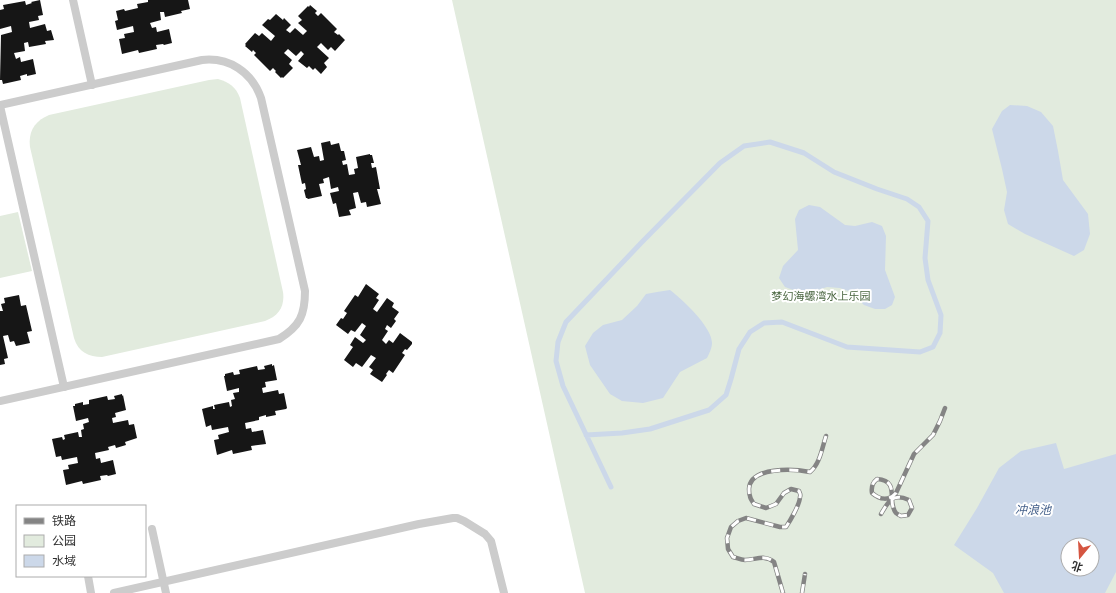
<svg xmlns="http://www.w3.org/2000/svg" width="1116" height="593" font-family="'Roboto Condensed','Noto Sans SC',sans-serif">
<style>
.green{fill:#e2ebde;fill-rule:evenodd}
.water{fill:#ccd8e9;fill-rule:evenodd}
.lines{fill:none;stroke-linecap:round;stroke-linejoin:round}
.stream{stroke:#ccd8e9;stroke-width:5}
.building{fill:#161616}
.lane{stroke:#ccc;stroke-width:8}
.rail-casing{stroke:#848484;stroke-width:4.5}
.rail{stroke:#fff;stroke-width:3;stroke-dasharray:9;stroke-linecap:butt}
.labels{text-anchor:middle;stroke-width:4;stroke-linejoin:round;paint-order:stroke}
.park-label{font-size:11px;fill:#4a6640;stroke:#fff}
.water-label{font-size:12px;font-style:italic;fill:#44608a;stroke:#fff}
</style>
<rect width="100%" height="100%" fill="#fff"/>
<!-- green -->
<g class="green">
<path d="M452,0H1116V593H585ZM1068,545H1092V569H1068Z"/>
<path d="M218,79C229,82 236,87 240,98L283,292C285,306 279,316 265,321L102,357C89,357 78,352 74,338L30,147C28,131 35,121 49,115L209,80Z"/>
<path d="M18,212L32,271L0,278V216Z"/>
</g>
<!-- water -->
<g class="water">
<path d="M1010,105L1027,106L1041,112L1053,126L1058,151L1063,180L1088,214L1090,234L1084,250L1074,256L1025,234L1008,224L1004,210L1007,192L1002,169L992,129L1002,111Z"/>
<path d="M809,205L820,207L845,225L855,226L872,222L882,226L886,236L885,270L895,297L892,305L885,309H875L864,305L851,292L840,288L827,287L812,292H799L785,287L779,278L783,266L798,250L795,219L799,210Z"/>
<path d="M670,290C683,300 712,327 712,343C712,348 709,354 707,358L680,372L663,398L643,403L622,401L610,394L590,365L585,346L593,333L603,325L622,320L637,306L646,294L657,292Z"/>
<path d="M1056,443L1064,469L1116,454V572L1105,593H1004L993,573L954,545L977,508L999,468L1021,451ZM1068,545H1092V569H1068Z"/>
</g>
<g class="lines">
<!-- stream -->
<path class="stream" d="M586,435L622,433L650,429L709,410L726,395L731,379L739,349L750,332L764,323L782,322L847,347L920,352L933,347L940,333L941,315L928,280L925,258L928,221L919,207L907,199L877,189L834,172L804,153L770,142L744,146L720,163L642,242L566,322L558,342L556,361L563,386L611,487"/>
</g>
<!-- building -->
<g class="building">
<path d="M40,0L43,15L38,16L39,20L29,22L30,28L45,24L47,31L51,30L54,40L45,41L46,44L29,47L28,42L24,43L25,51L14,53L16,59L20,57L21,62L33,59L36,74L27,76V74L20,76L21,80L3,84L2,80H0L1,35L12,32L11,26L0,29V10L4,9L3,5L25,1L26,5L32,3L31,2Z"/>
<path d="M148,0H188L190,9L181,11L182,13L165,17L164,12H160L161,20L150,23L152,28L156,27L157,32L169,29L172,43L164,45L163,44L156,45L157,49L139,53L138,50L122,54L119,39L125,38L124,34L134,32L133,26L117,30L115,21L118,20L116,11L124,9L125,11L138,8L137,4L148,2Z"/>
<path d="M310,5L317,11L315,13L318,16L321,13L337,29L334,32L338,35L339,34L345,40L335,51L331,47L328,50L321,43L317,47L329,58L324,63L327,67L321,74L315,68L313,70L309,66L307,68L298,61L304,54L301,51L296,56L288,49L284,53L292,60L289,64L293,68L283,78L282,77L281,78L275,72L276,71L273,68L270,71L254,55L256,53L253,50L252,52L245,46L246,45L245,44L255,33L259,36L262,33L271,41L275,36L262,25L268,19L270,20L276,14L283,20L284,18L291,25L286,30L290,33L295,28L303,35L307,31L298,23L302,20L298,16L308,6L309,7Z"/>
<path d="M330,141L331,145L339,143L341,151H344L346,160L342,161L343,165L347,164L349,175L355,174L354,169L358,168L356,157L370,154V155H372L374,163H371L372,168L376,167L380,189H377L381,204L367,207L366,202L361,203L358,192L353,193L356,208L349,210L351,215L339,217L336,203L333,204L330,193L339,191L338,187L331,189L329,177L323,179L324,183L319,184L322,196L308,199L307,198H306L304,190L306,189L305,183L302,184L298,165H301L297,150L311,147L314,157L319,156L320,161L324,160L321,143Z"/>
<path d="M366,284L379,294L376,298L379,300L373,309L377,312L387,298L394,303L392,307L399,312L394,319L396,321L391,328L387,325L385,329L388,331L382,340L386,344L389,340L393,343L400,333L412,342V344L407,350L405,349L402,353L405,355L393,373L389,370L386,374L387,375L382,382L370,374L373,370L369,367L376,358L371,355L362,367L356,363L353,367L344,360L353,347L350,345L355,337L363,343L366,340L360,335L366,326L362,323L355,332L351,330L348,334L336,325L341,318L343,319L347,313L344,311L355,295L358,297Z"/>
<path d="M19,295L21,306L26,305L32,331L27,332L30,343L16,346L14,341L10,342L8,335L3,336L8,358L4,359L5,364L0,365V311H3L1,304L5,303L4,298Z"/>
<path d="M272,364V366L274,365L277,380L265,382L266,387L262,388L263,393L278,390L279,394L284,393L287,408L286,409L275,411L276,415L266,417V415L259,417V420L245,423L246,429L251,428L252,432L263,430L266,444L251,446L252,450L233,454L232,450L217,455L214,440L219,439L218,435L229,432L228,427L212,430L211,425L206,427L202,409L213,406V409H215L214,405L229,402L230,407L232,406L231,400L235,399L233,393L239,392V388L227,391L224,376H225V374L233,372L234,375L240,374L239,370L257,366L258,370L265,369L264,366Z"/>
<path d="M122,394V396L123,395L126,410L115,413L116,417L112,418L113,423L128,420L129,425L134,424L137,438L125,442L126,445L116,448L115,445L108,447L109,450L95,453L96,459L100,458L101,463L113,460L116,474L108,476L107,475L100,476L101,480L83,484L82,481L66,485L63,470L69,469L68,465L78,463L77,457L62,460L61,456L56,457L52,439L62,437L63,440L65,439L64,435L78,432L79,437H82L81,430L84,429L83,424L89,422L88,418L76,421L73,406H75V404L83,402V405L89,404V400L107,396L108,400L115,399L114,396Z"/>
</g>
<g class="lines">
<!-- lane -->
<g class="lane">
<path d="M73,0L92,85"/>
<path d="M0,105L202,60C229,57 252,72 261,98L305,291C305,315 300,326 279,339L0,401"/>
<path d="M0,106L64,387"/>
<path d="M152,529L166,593"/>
<path d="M88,576L91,593"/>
<path d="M114,593L419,524L453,518H457L464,521L485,534L491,541L504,593"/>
</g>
<!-- rail casing -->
<g class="rail-casing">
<g id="rail">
<path d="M881,514C889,500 893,493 909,500L912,508L908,515L901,516C899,515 897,514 896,513C886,501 901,481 877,479C872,483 871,487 872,493C880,500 889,501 896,493L914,454L933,435L940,421L945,408"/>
<path d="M783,593L774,562C765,554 755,560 745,560C741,560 737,558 733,557L728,549L727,538L731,527L738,521L746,518L780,527H786C790,521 800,504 800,497C801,494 800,494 799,491L791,489L784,493L776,504L766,508L754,504C753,502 750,499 750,496C749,494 749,492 749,489C750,466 794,469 810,472C820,464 822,448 826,436"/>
<path d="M802,593L805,574"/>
</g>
</g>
<!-- rail -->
<use href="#rail" class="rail"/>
</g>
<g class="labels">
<!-- park labels -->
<g class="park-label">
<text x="821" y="300">梦幻海螺湾水上乐园</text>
</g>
<!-- water labels -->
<g class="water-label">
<text x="1033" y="514">冲浪池</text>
</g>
</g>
<!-- legend -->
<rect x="16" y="505" width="130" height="72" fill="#ffffff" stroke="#acacac"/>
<rect x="24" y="518" width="20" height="6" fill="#848484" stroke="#acacac"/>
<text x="52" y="525" font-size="12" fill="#2f2f2f">铁路</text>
<rect x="24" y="535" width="20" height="12" fill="#e2ebde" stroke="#acacac"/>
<text x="52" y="545" font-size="12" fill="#2f2f2f">公园</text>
<rect x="24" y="555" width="20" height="12" fill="#ccd8e9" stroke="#acacac"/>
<text x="52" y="565" font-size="12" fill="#2f2f2f">水域</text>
<!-- north arrow -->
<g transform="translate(1080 557) rotate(198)"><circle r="19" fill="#ffffff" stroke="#acacac"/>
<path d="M0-3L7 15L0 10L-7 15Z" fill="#d55541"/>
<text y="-6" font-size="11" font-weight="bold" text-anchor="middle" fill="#2f2f2f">北</text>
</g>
</svg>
